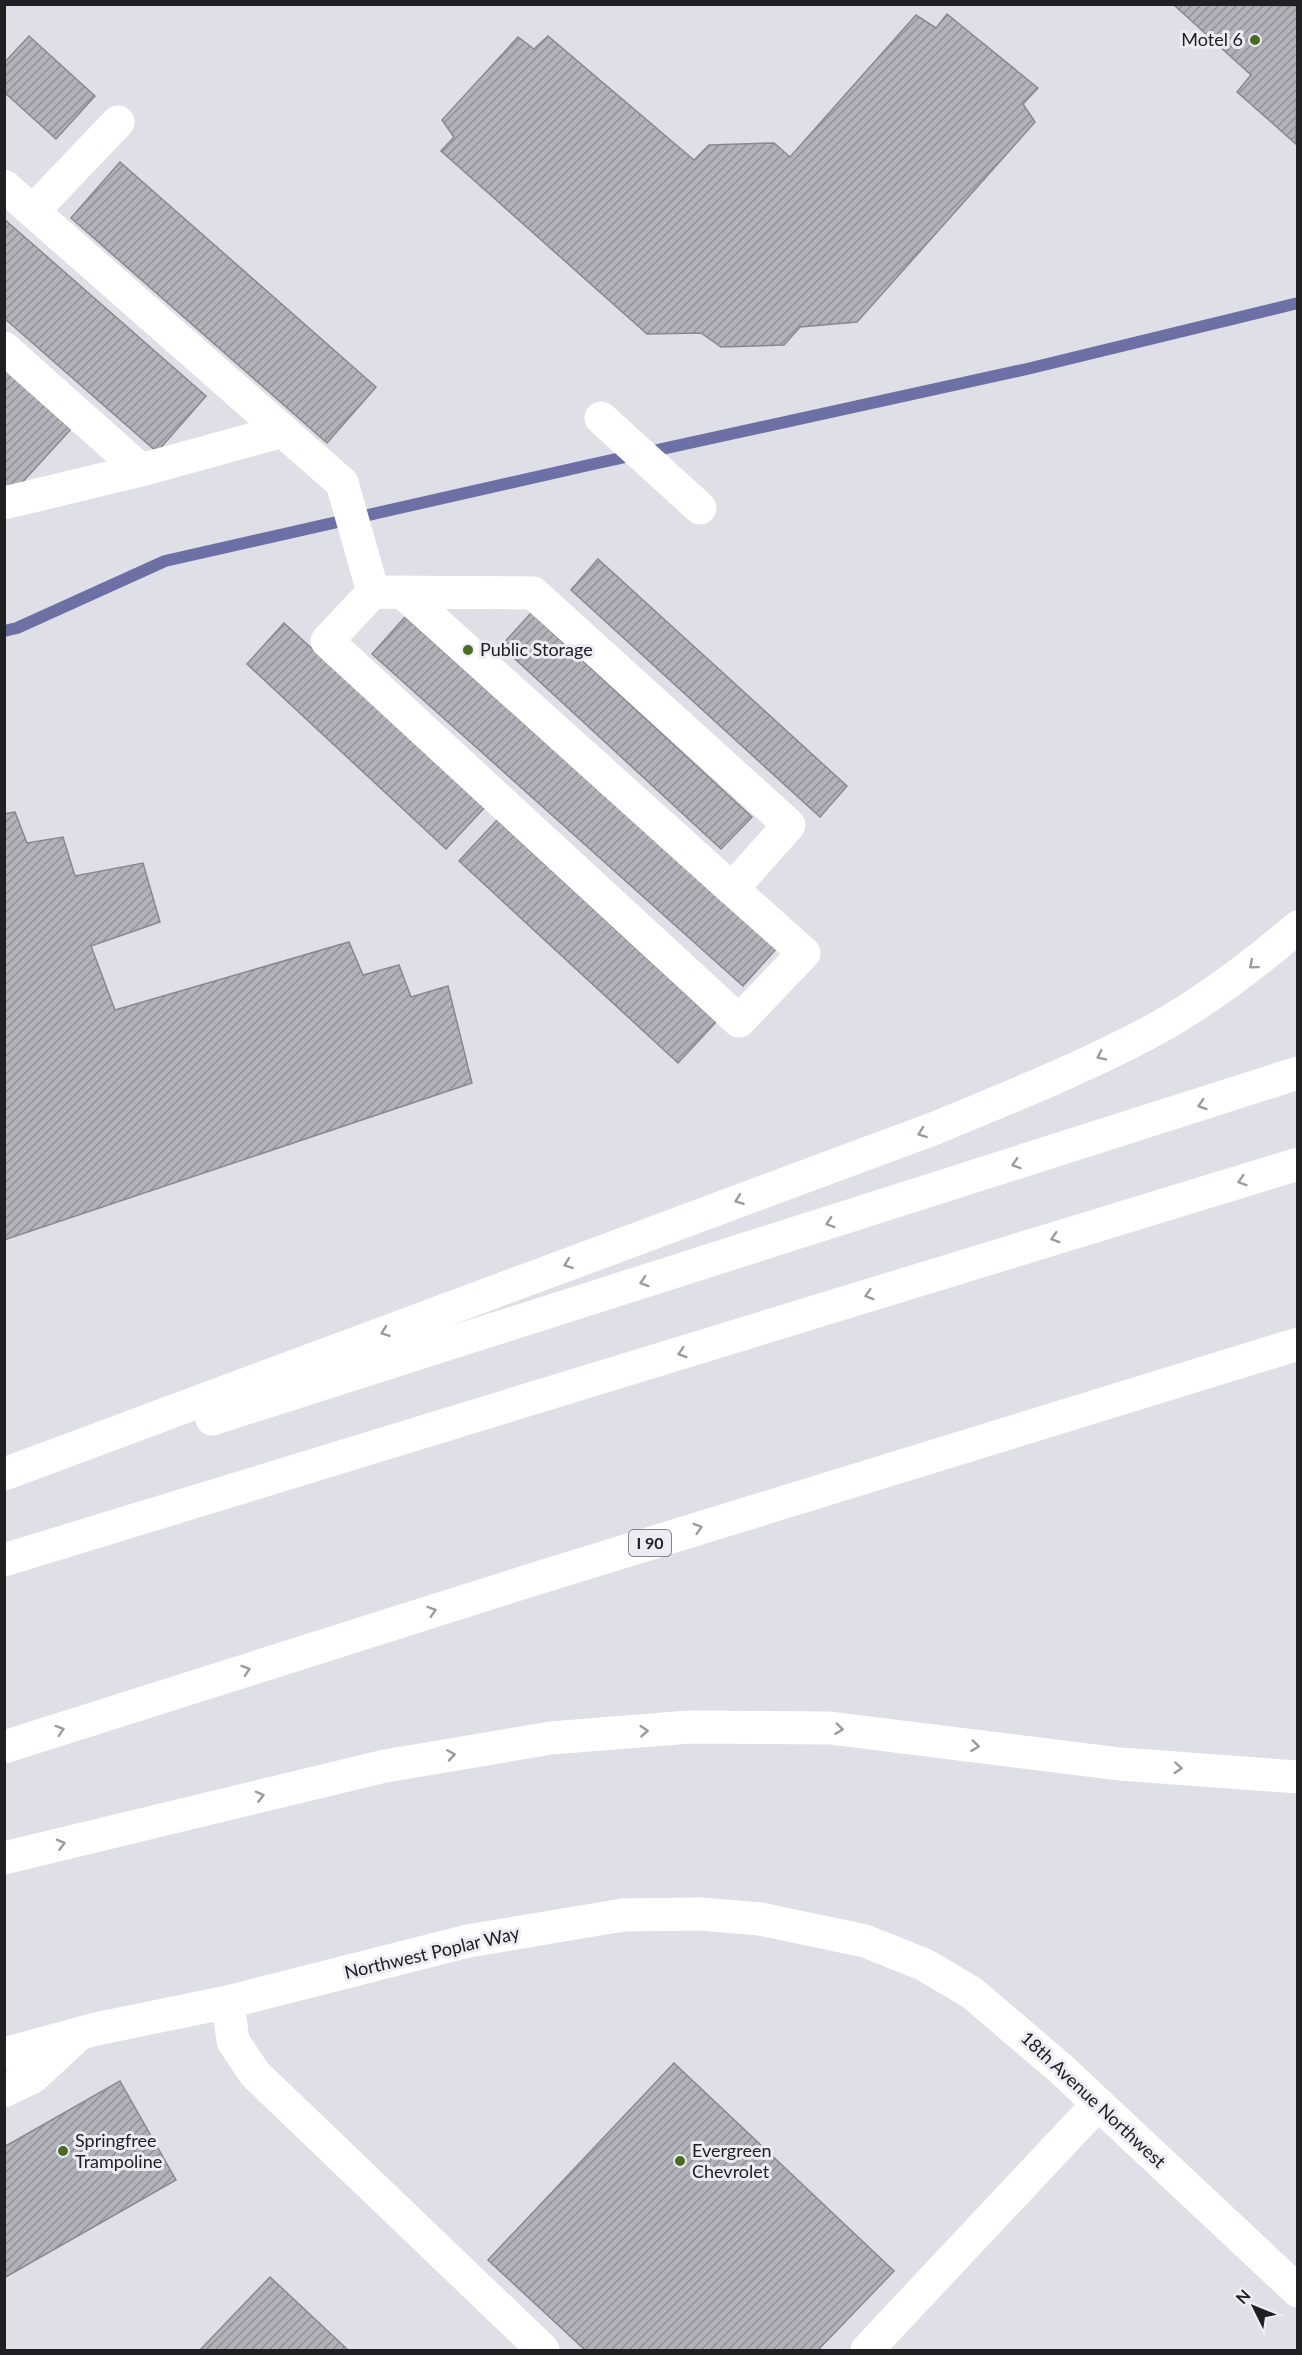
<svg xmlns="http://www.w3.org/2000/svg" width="1302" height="2355" font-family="Lato,sans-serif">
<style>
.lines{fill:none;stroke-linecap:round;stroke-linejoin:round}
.stream{stroke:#6d70a4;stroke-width:12}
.building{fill:url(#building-hatch);stroke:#88898f;stroke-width:1.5}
.minor{stroke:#fff;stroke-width:33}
.highway{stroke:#fff;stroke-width:33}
.oneway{stroke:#9b9b9c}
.poi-dot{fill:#496b22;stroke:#ecedf4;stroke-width:2}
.labels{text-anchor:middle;stroke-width:6;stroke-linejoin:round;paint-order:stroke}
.shield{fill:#ecedf4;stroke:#5d5e62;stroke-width:1.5}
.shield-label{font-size:16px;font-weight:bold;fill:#202023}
.poi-label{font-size:18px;fill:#202023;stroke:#ecedf4;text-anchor:start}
.street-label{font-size:18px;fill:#202023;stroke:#ecedf4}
</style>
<defs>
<pattern id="building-hatch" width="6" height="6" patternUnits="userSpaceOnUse" patternTransform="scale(1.5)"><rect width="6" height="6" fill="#b2b3ba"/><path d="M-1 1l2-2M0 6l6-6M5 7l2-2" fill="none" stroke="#909197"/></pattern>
</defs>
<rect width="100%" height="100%" fill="#dfe0e7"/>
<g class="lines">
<!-- stream -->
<path class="stream" d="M4,631L17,628L165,561L589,465L1027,369L1298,303"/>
</g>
<!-- building -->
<g class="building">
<path d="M1173,4L1298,6L1296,144L1237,92L1251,75Z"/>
<path d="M947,14L1038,88L1023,104L1035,122L857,322L800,327L784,345L721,347L701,333L647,334L441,151L454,137L442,120L518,37L534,49L548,36L694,160L709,145L774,143L790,157L916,15L936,28Z"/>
<path d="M29,36L95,96L56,139L4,92V63Z"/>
<path d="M120,162L376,387L327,443L71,218Z"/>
<path d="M4,219L206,396L157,452L4,318Z"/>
<path d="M4,369L71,429L8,498L4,495Z"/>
<path d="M598,559L847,786L820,817L571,590Z"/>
<path d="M531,613L752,817L721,849L501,646Z"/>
<path d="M405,617L776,949L743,986L372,654Z"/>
<path d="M284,623L485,807L446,849L247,664Z"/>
<path d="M15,812L27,843L63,837L75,876L143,863L160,922L91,946L115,1010L349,942L363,975L399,965L411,997L448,986L472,1083L4,1240V814Z"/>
<path d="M497,820L716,1022L678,1063L459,861Z"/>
<path d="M674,2063L894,2271L818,2350H585L488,2260Z"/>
<path d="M120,2081L176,2180L4,2278V2147Z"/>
<path d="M270,2277L348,2350H200Z"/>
</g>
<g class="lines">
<!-- minor -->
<g class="minor">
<path d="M4,186L342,483L373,592"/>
<path d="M33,211L118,122"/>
<path d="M4,348L141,470"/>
<path d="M601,418L700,508"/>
<path d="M4,503L141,470L283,431"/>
<path d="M373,592L533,593L789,825L732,889L804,953L739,1021L327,641Z"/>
<path d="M402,592L732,889"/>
<path d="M228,2002L233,2041L255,2074L543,2350"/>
<path d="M4,2054L96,2029L228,2002L468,1941L623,1915L701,1914L760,1919L865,1941L925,1965L972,1993L1060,2068L1298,2291"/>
<path d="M4,2091L33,2077L77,2036"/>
<path d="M867,2350L1098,2104"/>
</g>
<!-- highway -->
<g class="highway">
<path d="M212,1419L1298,1073"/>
<path d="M4,1474L938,1127C1010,1097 1083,1068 1152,1031C1204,1003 1252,966 1298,927"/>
<path d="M4,1560L1298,1164"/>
<path d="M4,1747L541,1577L1298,1344"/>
<path d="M4,1858L385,1766L551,1738L689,1727L830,1728L1120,1764L1298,1777"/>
</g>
</g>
<!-- one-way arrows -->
<defs><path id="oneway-chevron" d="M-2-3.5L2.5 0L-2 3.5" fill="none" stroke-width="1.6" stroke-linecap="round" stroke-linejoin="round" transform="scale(1.5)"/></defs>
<g class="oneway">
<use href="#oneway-chevron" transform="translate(1253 965) rotate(140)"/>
<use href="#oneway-chevron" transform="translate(1101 1056) rotate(154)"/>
<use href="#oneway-chevron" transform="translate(1202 1105) rotate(162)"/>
<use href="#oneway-chevron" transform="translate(922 1133) rotate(160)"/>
<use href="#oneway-chevron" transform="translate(1016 1164) rotate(162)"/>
<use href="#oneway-chevron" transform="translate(1242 1181) rotate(163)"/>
<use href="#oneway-chevron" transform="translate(739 1200) rotate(160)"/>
<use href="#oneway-chevron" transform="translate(830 1223) rotate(162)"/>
<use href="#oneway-chevron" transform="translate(1055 1238) rotate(163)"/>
<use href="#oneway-chevron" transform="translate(568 1264) rotate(160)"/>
<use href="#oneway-chevron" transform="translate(644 1282) rotate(162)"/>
<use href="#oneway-chevron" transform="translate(869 1295) rotate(163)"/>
<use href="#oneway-chevron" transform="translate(385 1332) rotate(160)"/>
<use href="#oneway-chevron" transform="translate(682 1353) rotate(163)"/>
<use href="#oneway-chevron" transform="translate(698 1528) rotate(-17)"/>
<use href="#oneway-chevron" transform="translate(432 1611) rotate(-18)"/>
<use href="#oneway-chevron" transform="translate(246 1670) rotate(-18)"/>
<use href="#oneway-chevron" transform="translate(839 1729) rotate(7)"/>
<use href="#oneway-chevron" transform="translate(60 1730) rotate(-18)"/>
<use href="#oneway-chevron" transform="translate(644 1731) rotate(-4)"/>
<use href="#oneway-chevron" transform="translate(975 1746) rotate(7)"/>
<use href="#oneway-chevron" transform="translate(451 1755) rotate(-9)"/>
<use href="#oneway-chevron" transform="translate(1178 1768) rotate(4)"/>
<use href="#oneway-chevron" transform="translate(260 1796) rotate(-14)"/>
<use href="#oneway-chevron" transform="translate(61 1844) rotate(-14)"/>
</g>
<!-- markers -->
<g class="poi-dot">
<circle cx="1255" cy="40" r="6"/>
<circle cx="468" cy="650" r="6"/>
<circle cx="63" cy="2151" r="6"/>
<circle cx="680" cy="2161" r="6"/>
</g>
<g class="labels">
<!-- shield labels -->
<rect class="shield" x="629" y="1530" width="42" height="26" rx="4.5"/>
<g class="shield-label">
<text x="650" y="1549">I 90</text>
</g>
<!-- poi labels -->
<g class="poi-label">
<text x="1243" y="46" text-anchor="end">Motel 6</text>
<text x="480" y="656">Public Storage</text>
<text x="75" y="2147">Springfree<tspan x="75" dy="21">Trampoline</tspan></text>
<text x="692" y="2157">Evergreen<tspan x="692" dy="21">Chevrolet</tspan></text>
</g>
<!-- street labels -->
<g class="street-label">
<text transform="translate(432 1953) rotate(-13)" y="6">Northwest Poplar Way</text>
<text transform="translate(1093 2100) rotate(43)" y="6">18th Avenue Northwest</text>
</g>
</g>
<!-- border -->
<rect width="1302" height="2355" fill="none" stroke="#202023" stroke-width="12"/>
<!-- north arrow -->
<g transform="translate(1254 2307) rotate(313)" stroke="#ecedf4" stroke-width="4.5" paint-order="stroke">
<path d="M0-4.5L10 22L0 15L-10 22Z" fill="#202023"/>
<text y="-9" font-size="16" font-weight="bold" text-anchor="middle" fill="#202023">N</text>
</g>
</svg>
